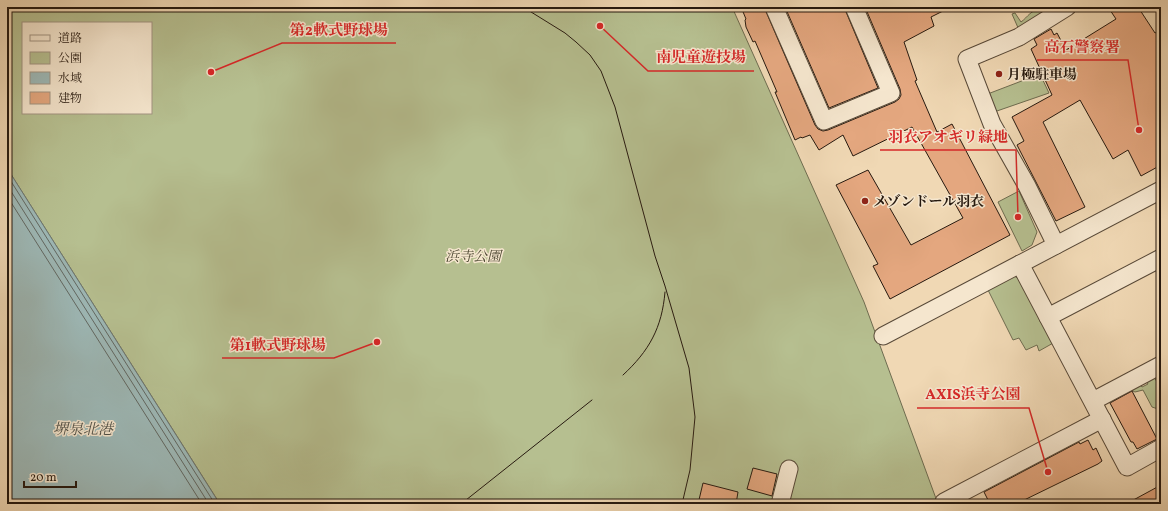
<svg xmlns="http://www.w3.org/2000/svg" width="1168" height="511" font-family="Vollkorn,'Noto Serif JP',serif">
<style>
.green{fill:#b6bf90;stroke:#6e6c50;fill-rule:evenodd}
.water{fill:#9db8b6;stroke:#6d7873}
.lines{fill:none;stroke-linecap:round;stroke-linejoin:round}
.shore{stroke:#626862;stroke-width:1}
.building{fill:#e4a77f;stroke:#26190f}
.minor-casing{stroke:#584938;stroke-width:19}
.minor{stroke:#f5e6ce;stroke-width:17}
.tram{stroke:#26190f;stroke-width:1}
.poi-dot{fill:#8f2418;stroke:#f5e6ce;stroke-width:1.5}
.labels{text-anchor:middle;stroke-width:3;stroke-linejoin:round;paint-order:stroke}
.poi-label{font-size:14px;font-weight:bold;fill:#26190f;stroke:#f5e6ce;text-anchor:start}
.park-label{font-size:14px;font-style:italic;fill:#514b36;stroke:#f5e6ce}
.water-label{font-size:15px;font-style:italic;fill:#505149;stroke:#f5e6ce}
.leader{fill:none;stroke:#d62828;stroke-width:1.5}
.callout-dot{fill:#d62828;stroke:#f5e6ce;stroke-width:1.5}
.callout-label{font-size:15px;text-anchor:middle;font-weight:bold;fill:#d62828;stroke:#f5e6ce;stroke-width:3;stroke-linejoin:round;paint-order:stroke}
</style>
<rect width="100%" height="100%" fill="#f0d8b4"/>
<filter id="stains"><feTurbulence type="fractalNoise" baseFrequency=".005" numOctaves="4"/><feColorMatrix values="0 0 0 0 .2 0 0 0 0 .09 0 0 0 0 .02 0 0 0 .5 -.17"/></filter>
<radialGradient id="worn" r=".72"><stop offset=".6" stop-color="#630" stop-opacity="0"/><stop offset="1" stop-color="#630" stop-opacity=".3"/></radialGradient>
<!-- green -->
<g class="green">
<path d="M7,7H732L864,302L938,504H220L7,168ZM23,23H151V113H23Z"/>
<path d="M1043,7H1052L1019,30L1012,14L1015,13L1021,22C1028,17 1031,9 1041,10Z"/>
<path d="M1040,74L1049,93L994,112L985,95Z"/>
<path d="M1019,191L1037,232L1032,245L1022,251L998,202Z"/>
<path d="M1013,275L1020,280L1055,342L1039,351L1037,345L1026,350L1019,338L1013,340L987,288Z"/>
<path d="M1153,375L1161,389V410L1152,407L1143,390L1135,392L1131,390L1138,382L1142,387L1148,384L1145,379Z"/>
</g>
<!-- water -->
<path class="water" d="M7,168L216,498L220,504H7Z"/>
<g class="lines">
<!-- shore -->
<g class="shore">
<path d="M7,175L215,504"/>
<path d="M7,185L209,504"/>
<path d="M7,196L202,504"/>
</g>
</g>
<!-- building -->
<g class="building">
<path d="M741,7H764L815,125L818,129L823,131L828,130L895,102L899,99L901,95L900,89L865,7H951L931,17L934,26L904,42L917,80L915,81L937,132L952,124L1010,235L890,299L873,266L878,264L836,185L868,170L911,245L963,218L912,127L853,156L843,135L819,150L810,135L802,138L801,137L795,140L775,92H777L755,41L753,42L746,27L745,20L746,19Z"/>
<path d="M785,7H844L878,88L829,108Z"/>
<path d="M1108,7H1138L1155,33L1161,30V165L1141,176L1128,150L1113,159L1080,100L1043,122L1085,207L1056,221L1017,145L1024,141L1012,117L1052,95L1031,49L1037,45L1034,39L1051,29L1054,35L1057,33L1066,50L1116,19Z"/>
<path d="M1132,391L1157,439L1137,449L1133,442H1131L1110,403Z"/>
<path d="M1088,440L1093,450L1096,448L1102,461L1098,464L1016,504H990L984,492L1079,442L1080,444Z"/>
<path d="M753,468L777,474L772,496L747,489Z"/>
<path d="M703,483L738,492L736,504H698Z"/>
<path d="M1161,485V504H1126Z"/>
</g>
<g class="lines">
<!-- minor casing -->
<g class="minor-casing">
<g id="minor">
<path d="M774,7L824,121L891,93L854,7"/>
<path d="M1056,245L1027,186L992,124L967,59L1019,37L1067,7"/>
<path d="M1020,264L1127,467L1161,448"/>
<path d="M1048,317L1161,258"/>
<path d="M883,336L1161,190"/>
<path d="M1093,401L1161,365"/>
<path d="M944,502L1102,419"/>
<path d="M780,504L789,469"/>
</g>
</g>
<!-- minor -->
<use href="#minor" class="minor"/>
<!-- tram -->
<g class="tram">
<path d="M523,7L565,33L576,42L590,55L601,71L615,107L655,256L665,286L689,368L695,417L690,470L682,504"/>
<path d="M623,375C649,351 662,328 665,292"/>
<path d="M461,504L592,400"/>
</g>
</g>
<!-- markers -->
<g class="poi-dot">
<circle cx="999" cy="74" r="4"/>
<circle cx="865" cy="201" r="4"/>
</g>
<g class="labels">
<!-- poi labels -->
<g class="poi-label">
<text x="1007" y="79">月極駐車場</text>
<text x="873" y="206">メゾンドール羽衣</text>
</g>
<!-- park labels -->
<g class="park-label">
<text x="473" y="261">浜寺公園</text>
</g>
<!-- water labels -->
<g class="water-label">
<text x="83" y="434">堺泉北港</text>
</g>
</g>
<!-- callouts -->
<path class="leader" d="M211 72L282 43H396M1139 130L1128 60H1037M600 26L648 71H754M1018 217L1016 150H880M377 342L334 358H222M1048 472L1029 408H917"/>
<g class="callout-dot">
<circle cx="211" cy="72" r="4"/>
<circle cx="1139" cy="130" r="4"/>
<circle cx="600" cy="26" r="4"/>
<circle cx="1018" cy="217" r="4"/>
<circle cx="377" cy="342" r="4"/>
<circle cx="1048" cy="472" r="4"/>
</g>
<g class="callout-label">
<text x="339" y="35">第2軟式野球場</text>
<text x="1082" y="52">高石警察署</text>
<text x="701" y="62">南児童遊技場</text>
<text x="948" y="142">羽衣アオギリ緑地</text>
<text x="278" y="350">第1軟式野球場</text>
<text x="973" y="399">AXIS浜寺公園</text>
</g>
<!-- margin -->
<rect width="1168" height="511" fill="none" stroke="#f0d8b4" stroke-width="24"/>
<rect x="8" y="8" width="1152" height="495" fill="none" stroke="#26190f" stroke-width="2"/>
<rect x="12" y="12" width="1144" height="487" fill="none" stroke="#26190f"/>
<!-- legend -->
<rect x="22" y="22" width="130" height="92" fill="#f5e6ce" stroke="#a29482"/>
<rect x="30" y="35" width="20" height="6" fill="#f5e6ce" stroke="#a29482"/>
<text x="58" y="42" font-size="12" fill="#26190f">道路</text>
<rect x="30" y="52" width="20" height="12" fill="#b6bf90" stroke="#a29482"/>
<text x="58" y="62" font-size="12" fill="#26190f">公園</text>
<rect x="30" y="72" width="20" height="12" fill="#9db8b6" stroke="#a29482"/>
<text x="58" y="82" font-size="12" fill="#26190f">水域</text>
<rect x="30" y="92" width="20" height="12" fill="#e4a77f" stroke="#a29482"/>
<text x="58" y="102" font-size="12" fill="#26190f">建物</text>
<!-- scale -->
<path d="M24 481v6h52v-6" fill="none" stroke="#26190f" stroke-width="2"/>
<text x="30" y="481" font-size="12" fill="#26190f" stroke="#f5e6ce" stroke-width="3" paint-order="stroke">20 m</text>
<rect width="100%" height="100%" filter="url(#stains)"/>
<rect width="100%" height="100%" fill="url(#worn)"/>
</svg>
